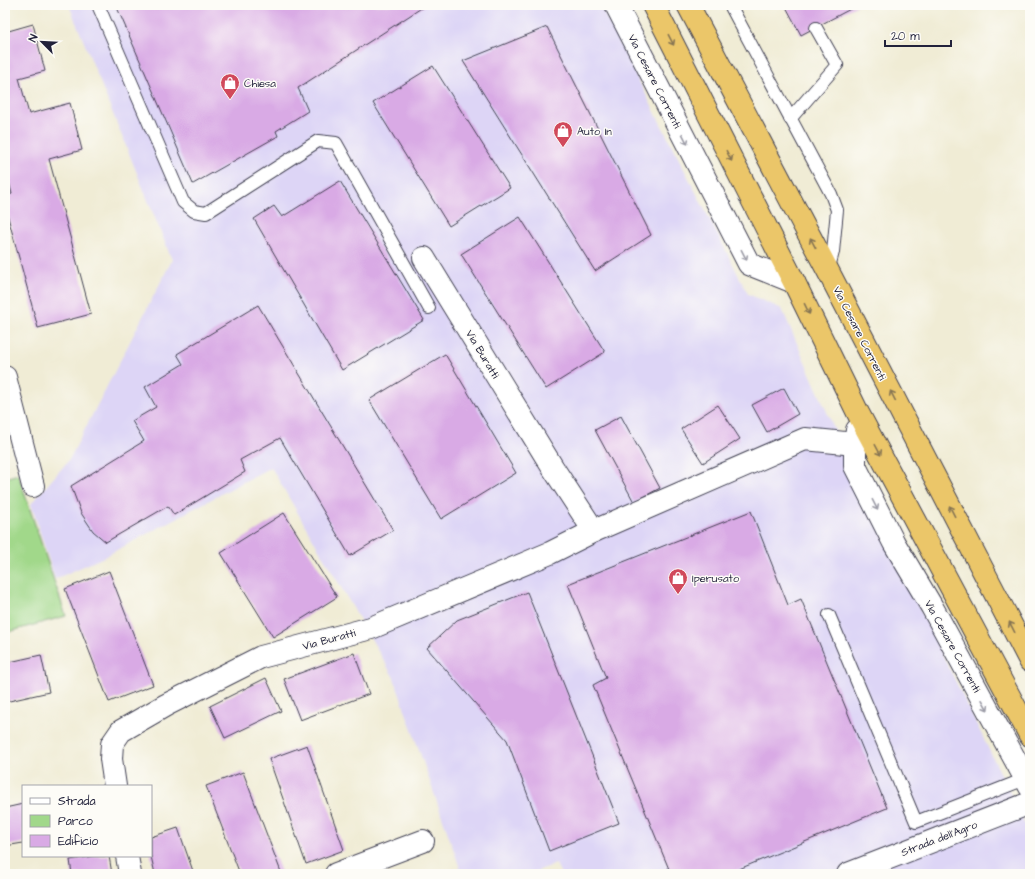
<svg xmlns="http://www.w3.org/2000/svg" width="1035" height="879" font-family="'Architects Daughter',sans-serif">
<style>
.built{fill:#ddd5f6}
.green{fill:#a1d88a;stroke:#627d62}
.building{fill:#d9aae5}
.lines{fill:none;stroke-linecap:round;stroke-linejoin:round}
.service-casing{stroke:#414052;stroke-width:14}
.minor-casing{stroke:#414052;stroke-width:24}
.trunk-casing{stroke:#414052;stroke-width:24}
.service{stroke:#fff;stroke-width:12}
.minor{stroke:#fff;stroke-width:22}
.trunk{stroke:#ebc669;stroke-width:22}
.oneway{stroke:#867452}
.oneway2{stroke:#9c9ca7}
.labels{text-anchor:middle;stroke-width:3;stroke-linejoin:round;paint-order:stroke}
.street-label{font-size:11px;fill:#22223b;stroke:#fdfcf7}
.poi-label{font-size:11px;fill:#22223b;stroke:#fdfcf7;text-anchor:start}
</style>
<rect width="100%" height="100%" fill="#fdfcf7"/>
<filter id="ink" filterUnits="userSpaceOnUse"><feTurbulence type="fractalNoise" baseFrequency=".025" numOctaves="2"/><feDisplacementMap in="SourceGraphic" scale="8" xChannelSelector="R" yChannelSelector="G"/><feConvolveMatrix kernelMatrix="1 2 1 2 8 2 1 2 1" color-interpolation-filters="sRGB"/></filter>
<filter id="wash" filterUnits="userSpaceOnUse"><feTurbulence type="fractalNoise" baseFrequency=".012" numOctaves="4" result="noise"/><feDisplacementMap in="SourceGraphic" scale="16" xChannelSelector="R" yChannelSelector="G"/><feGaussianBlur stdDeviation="0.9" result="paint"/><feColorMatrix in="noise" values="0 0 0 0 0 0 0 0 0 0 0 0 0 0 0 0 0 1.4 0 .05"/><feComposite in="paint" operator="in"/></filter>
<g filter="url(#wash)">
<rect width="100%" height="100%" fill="#f0ecd5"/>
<!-- built -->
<path class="built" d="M69,5H600L748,294L782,309L855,476L1021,815L1030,837V874H561L556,864L528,874H462L394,678L271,467L104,557L55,579L31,504L69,460L172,260Z"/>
<!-- green -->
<path class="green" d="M18,474L66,616L5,633V478Z"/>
<g id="blocks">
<!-- building -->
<g class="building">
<path d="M116,5H426L298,88L308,111L276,131L278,136L193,184Z"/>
<path d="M785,5H858L801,35Z"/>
<path d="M33,24L45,71L19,78L29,114L70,103L82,150L49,159L91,314L38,328L5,206V196L12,194L5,166V32Z"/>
<path d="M547,27L651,235L595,271L463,61Z"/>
<path d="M433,66L510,188L449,226L373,103Z"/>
<path d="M340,181L424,320L342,370L254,219L274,206L282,217Z"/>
<path d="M520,217L605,352L546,389L461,254Z"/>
<path d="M258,305L393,530L350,556L280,438L240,460L245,472L174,515L168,506L106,542L93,531L81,513L71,486L144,441L132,421L156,407L145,387L183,364L177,354Z"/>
<path d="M445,354L516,473L441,519L369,400Z"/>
<path d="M784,388L798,414L767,432L752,405Z"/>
<path d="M718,405L740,439L703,463L681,429Z"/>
<path d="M621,416L660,488L634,502L595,430Z"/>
<path d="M751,511L788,605L801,599L887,808L727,874H671L593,685L606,678L568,584Z"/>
<path d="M284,513L337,597L273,637L221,553Z"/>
<path d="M109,571L153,685L109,702L65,589Z"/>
<path d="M527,592L619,823L549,851L507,740L427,648L457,620Z"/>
<path d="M354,653L369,694L300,720L284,679Z"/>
<path d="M41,655L49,692L5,702V663Z"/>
<path d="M266,678L281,711L225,738L210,706Z"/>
<path d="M307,745L344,850L306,864L269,759Z"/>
<path d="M243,772L281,872L277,874H240L206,786Z"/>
<path d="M23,804V843L5,846V808Z"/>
<path d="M178,828L194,874H155L151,856V837Z"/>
<path d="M93,856H109L112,874H72L70,860Z"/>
</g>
</g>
</g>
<g filter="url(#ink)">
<use href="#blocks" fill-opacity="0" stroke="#414052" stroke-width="1"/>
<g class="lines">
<!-- service casing -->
<g class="service-casing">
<g id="service">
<path d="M98,5L183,202L194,211L206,213L318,141L336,143L429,308"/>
<path d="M730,5L831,194L837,210L833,252L828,271"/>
<path d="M790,119L837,65L816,28"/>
<path d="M829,615L916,822L1025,779"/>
</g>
</g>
<!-- minor casing -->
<g class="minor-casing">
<g id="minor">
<path d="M616,5L749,264L794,282"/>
<path d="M424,258L553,468L594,531"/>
<path d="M5,377L33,486"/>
<path d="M857,430L855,444V466L894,543L932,607L1030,787"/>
<path d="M115,786L111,759L112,744L121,731L166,705L261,657L371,628L550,553L594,531L805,439L855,444"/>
<path d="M127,856L130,874"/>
<path d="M336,874L423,841"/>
<path d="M848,874L1030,803"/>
</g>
</g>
<!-- trunk casing -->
<g class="trunk-casing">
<g id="trunk">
<path d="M653,5L794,282L859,415L1030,735"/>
<path d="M688,5L828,271L1030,661"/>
</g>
</g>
<!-- service -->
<use href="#service" class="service"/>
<!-- minor -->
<use href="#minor" class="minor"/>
<!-- trunk -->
<use href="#trunk" class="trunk"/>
</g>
<!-- one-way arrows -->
<defs><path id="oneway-shaft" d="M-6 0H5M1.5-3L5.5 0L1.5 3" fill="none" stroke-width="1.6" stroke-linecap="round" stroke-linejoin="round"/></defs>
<g class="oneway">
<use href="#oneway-shaft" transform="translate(671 40) rotate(63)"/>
<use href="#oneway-shaft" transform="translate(729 156) rotate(63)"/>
<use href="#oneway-shaft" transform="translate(813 243) rotate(-118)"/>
<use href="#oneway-shaft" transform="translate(807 309) rotate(64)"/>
<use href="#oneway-shaft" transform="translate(893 396) rotate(-117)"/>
<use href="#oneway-shaft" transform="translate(878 450) rotate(62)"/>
<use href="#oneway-shaft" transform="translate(952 511) rotate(-117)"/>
<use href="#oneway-shaft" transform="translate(1012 627) rotate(-117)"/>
</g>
<g class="oneway2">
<use href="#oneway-shaft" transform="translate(685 139) rotate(63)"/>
<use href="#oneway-shaft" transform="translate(744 255) rotate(63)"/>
<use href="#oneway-shaft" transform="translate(875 505) rotate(63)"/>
<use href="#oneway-shaft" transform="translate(985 705) rotate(61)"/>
</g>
</g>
<!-- icons -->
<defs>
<g id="shop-pin" transform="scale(1)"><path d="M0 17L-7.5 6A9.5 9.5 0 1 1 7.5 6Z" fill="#d1495b" stroke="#fdfcf7"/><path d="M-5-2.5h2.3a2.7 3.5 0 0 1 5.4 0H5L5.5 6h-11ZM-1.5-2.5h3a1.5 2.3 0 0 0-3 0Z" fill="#fff"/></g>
</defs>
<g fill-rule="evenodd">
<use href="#shop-pin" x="230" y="83"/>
<use href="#shop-pin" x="563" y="131"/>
<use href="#shop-pin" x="678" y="578"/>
</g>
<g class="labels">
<!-- street labels -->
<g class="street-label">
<text transform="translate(655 81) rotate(63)" y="4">Via Cesare Correnti</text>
<text transform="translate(860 333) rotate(63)" y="4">Via Cesare Correnti</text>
<text transform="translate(483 354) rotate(59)" y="4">Via Buratti</text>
<text transform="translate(329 639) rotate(-15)" y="4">Via Buratti</text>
<text transform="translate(953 646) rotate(61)" y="4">Via Cesare Correnti</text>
<text transform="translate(939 838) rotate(-21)" y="4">Strada dell'Agro</text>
</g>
<!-- poi labels -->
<g class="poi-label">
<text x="244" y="87">Chiesa</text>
<text x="577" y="135">Auto In</text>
<text x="692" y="582">Iperusato</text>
</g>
</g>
<!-- margin -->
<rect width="1035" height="879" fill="none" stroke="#fdfcf7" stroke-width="20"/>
<!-- legend -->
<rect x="22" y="785" width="130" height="72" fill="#fdfcf7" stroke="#a5a5ac"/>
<rect x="30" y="798" width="20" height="6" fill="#ffffff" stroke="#a5a5ac"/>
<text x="58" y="805" font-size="12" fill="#22223b">Strada</text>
<rect x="30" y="815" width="20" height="12" fill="#a1d88a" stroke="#a5a5ac"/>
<text x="58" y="825" font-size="12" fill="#22223b">Parco</text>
<rect x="30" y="835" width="20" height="12" fill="#d9aae5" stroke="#a5a5ac"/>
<text x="58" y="845" font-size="12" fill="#22223b">Edificio</text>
<!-- north arrow -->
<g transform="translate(42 42) rotate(294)" stroke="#fdfcf7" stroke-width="3" paint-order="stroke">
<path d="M0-3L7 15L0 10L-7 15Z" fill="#22223b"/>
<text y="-6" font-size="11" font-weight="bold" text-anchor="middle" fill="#22223b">N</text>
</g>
<!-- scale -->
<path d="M885 40v6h66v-6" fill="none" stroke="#22223b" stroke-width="2"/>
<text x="891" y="40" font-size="12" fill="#22223b" stroke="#fdfcf7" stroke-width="3" paint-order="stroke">20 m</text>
</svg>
